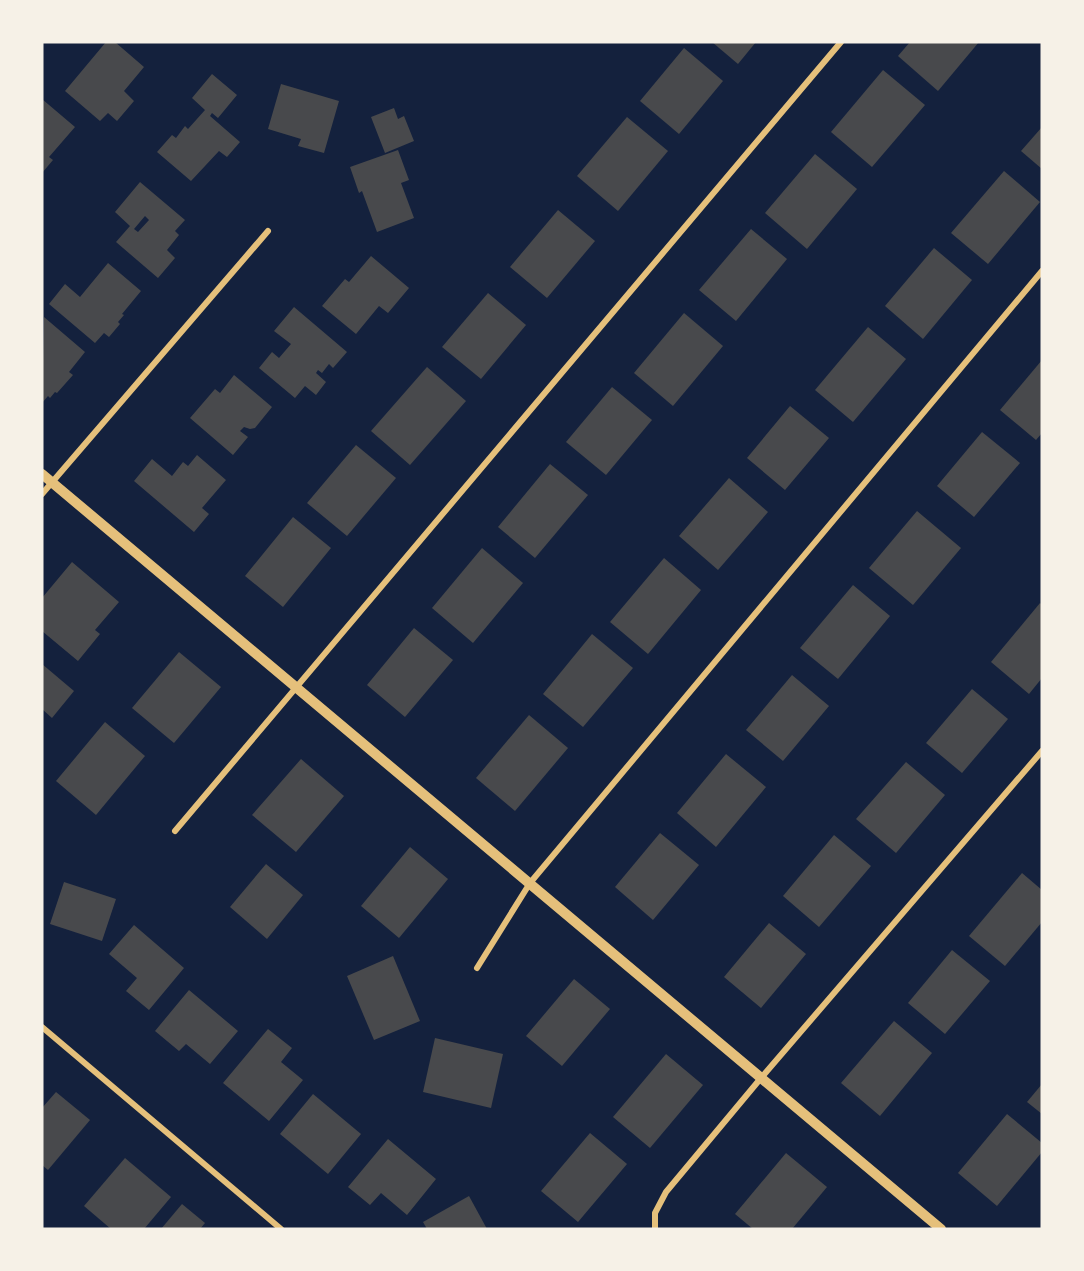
<svg xmlns="http://www.w3.org/2000/svg" width="1084" height="1271" font-family="'Alegreya Sans',sans-serif">
<style>
.building{fill:#48494c;fill-rule:evenodd}
.lines{fill:none;stroke-linecap:round;stroke-linejoin:round}
.minor{stroke:#e5c07b;stroke-width:6}
.tertiary{stroke:#e5c07b;stroke-width:10}
</style>
<rect width="100%" height="100%" fill="#14213d"/>
<!-- building -->
<g class="building">
<path d="M106,42H115L144,67L124,91L134,101L117,121L108,113L100,121L65,91Z"/>
<path d="M712,42H756L738,64Z"/>
<path d="M910,42H979L938,91L898,56Z"/>
<path d="M684,48L723,81L679,134L640,101Z"/>
<path d="M883,70L925,105L872,167L831,132Z"/>
<path d="M212,74L237,95L218,118L212,113L210,116L240,142L227,157L219,151L191,181L157,152L172,135L176,138L185,126L188,129L205,110L192,98Z"/>
<path d="M281,84L339,101L324,153L298,146L301,139L268,129Z"/>
<path d="M42,99L75,127L49,157L53,160L42,173Z"/>
<path d="M394,108L398,119L404,116L414,141L385,153L371,117Z"/>
<path d="M627,117L668,151L618,211L577,176Z"/>
<path d="M1042,127V169L1021,151Z"/>
<path d="M398,150L409,180L401,183L414,218L377,232L362,191L359,193L350,167Z"/>
<path d="M815,154L857,189L807,249L765,213Z"/>
<path d="M1004,171L1040,202L988,264L951,233Z"/>
<path d="M140,182L185,220L175,231L179,235L167,250L175,258L158,278L116,242L130,226L115,212ZM145,216L149,220L138,232L134,229Z"/>
<path d="M558,210L595,241L547,298L510,267Z"/>
<path d="M751,229L787,259L736,321L699,290Z"/>
<path d="M934,248L972,280L923,339L885,306Z"/>
<path d="M371,256L409,288L388,313L379,306L356,334L322,306L345,279L349,282Z"/>
<path d="M108,263L141,291L122,314L124,315L118,322L120,324L109,337L104,333L95,343L49,304L65,284L80,297Z"/>
<path d="M488,293L526,325L481,379L442,347Z"/>
<path d="M294,307L347,352L333,368L329,364L322,373L318,370L316,373L326,382L316,395L305,386L295,398L259,368L272,352L279,358L291,344L274,331Z"/>
<path d="M684,313L723,346L673,406L634,373Z"/>
<path d="M44,317L85,352L69,372L73,375L57,393L55,392L50,398L48,396L42,403Z"/>
<path d="M868,327L906,359L853,422L815,390Z"/>
<path d="M1042,360V433L1036,440L1000,410Z"/>
<path d="M427,367L466,401L410,465L371,431Z"/>
<path d="M234,375L272,407L255,428L250,429L244,427L240,431L248,437L233,455L190,418L215,389L220,393Z"/>
<path d="M612,387L652,420L606,475L566,442Z"/>
<path d="M790,406L829,438L785,490L747,458Z"/>
<path d="M982,432L1020,463L974,517L937,486Z"/>
<path d="M356,445L396,478L347,536L307,503Z"/>
<path d="M197,455L226,480L202,508L209,514L194,532L134,481L152,459L172,476L183,462L188,466Z"/>
<path d="M550,464L588,495L535,558L498,527Z"/>
<path d="M729,478L768,512L718,570L679,536Z"/>
<path d="M917,511L961,548L913,605L869,568Z"/>
<path d="M293,517L331,548L283,607L245,576Z"/>
<path d="M482,548L523,583L473,643L432,608Z"/>
<path d="M664,558L701,590L648,654L610,622Z"/>
<path d="M72,562L119,602L95,630L100,634L78,661L42,631V598Z"/>
<path d="M853,585L890,616L838,679L800,648Z"/>
<path d="M1040,603L1042,605V678L1029,694L991,662Z"/>
<path d="M414,628L453,660L405,717L367,685Z"/>
<path d="M592,634L633,668L583,727L543,694Z"/>
<path d="M179,652L221,687L174,743L132,708Z"/>
<path d="M42,664L74,691L52,718L42,709Z"/>
<path d="M792,675L829,706L783,761L746,730Z"/>
<path d="M972,689L1008,719L962,773L926,743Z"/>
<path d="M529,715L568,748L515,811L476,778Z"/>
<path d="M105,722L145,756L96,815L56,781Z"/>
<path d="M726,754L766,787L716,847L677,813Z"/>
<path d="M301,759L344,796L296,852L252,815Z"/>
<path d="M906,762L945,795L896,853L856,819Z"/>
<path d="M660,833L699,865L653,920L615,887Z"/>
<path d="M834,835L871,866L819,927L783,896Z"/>
<path d="M410,847L448,879L399,938L361,906Z"/>
<path d="M266,864L303,895L267,939L230,907Z"/>
<path d="M1022,873L1042,890V922L1005,966L969,936Z"/>
<path d="M64,882L116,899L102,941L50,924Z"/>
<path d="M769,923L806,954L761,1008L724,977Z"/>
<path d="M134,925L184,968L149,1010L126,991L137,978L109,954Z"/>
<path d="M952,950L990,981L945,1034L908,1003Z"/>
<path d="M393,956L420,1021L374,1040L347,976Z"/>
<path d="M574,979L610,1009L562,1066L526,1036Z"/>
<path d="M189,990L238,1031L210,1064L186,1044L179,1051L155,1031Z"/>
<path d="M894,1021L932,1053L880,1116L841,1083Z"/>
<path d="M268,1029L292,1048L281,1062L303,1080L269,1121L223,1083Z"/>
<path d="M435,1038L503,1054L491,1108L423,1092Z"/>
<path d="M666,1054L703,1085L650,1148L613,1117Z"/>
<path d="M1042,1084V1114L1027,1102Z"/>
<path d="M56,1092L90,1120L48,1170L42,1165V1108Z"/>
<path d="M313,1094L361,1134L328,1174L280,1134Z"/>
<path d="M1007,1114L1042,1143V1152L997,1206L958,1173Z"/>
<path d="M590,1133L627,1164L578,1222L541,1191Z"/>
<path d="M388,1139L436,1179L407,1215L381,1193L370,1205L348,1187Z"/>
<path d="M786,1153L827,1187L792,1229H753L735,1214Z"/>
<path d="M125,1158L171,1197L144,1229H111L84,1206Z"/>
<path d="M469,1196L487,1229H427L423,1222Z"/>
<path d="M182,1204L205,1223L200,1229H161Z"/>
</g>
<g class="lines">
<!-- minor -->
<g class="minor">
<path d="M42,494L268,231"/>
<path d="M175,831L841,42"/>
<path d="M477,968L530,883L1042,271"/>
<path d="M42,1027L281,1229"/>
<path d="M655,1229V1213L666,1192L761,1078L1042,751"/>
</g>
<!-- tertiary -->
<path class="tertiary" d="M42,474L941,1229"/>
</g>
<!-- border -->
<rect width="1084" height="1271" fill="none" stroke="#f6f1e7" stroke-width="87"/>
</svg>
